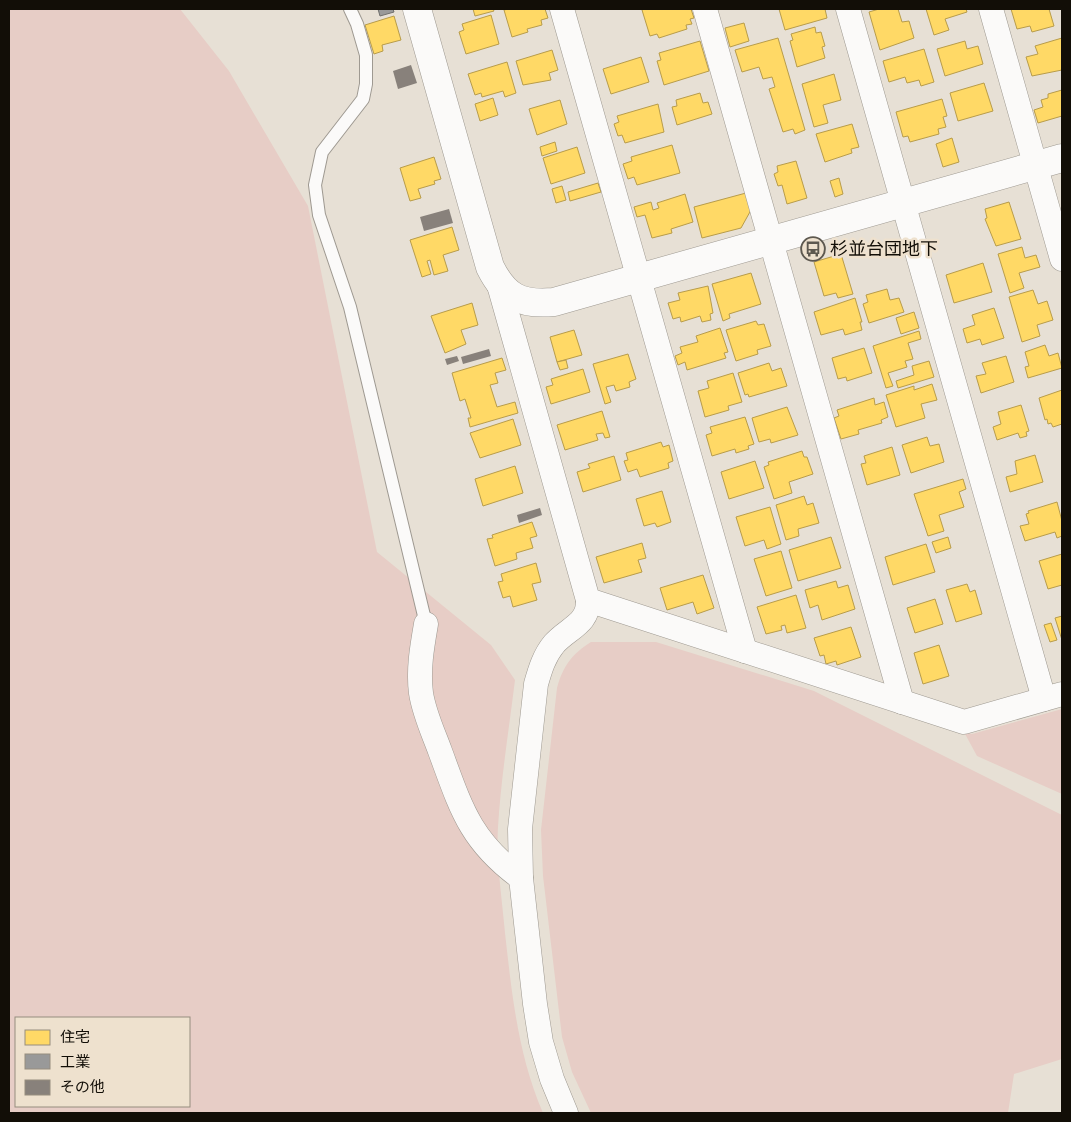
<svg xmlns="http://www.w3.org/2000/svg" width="1071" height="1122" font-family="'Noto Serif','Noto Sans JP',serif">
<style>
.green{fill:#e7cdc6;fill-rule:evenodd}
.homes{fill:#ffd966;stroke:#b89c4a}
.industry{fill:#999;stroke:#706f6d}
.building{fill:#88817b}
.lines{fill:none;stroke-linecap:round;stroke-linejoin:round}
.lane-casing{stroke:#9e9991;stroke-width:14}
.street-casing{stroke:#9e9991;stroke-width:25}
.secondary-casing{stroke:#9e9991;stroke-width:29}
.lane{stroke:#fbfaf9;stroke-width:12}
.street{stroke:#fbfaf9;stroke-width:24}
.secondary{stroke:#fbfaf9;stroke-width:28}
.labels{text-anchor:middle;stroke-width:5;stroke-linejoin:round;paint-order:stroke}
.poi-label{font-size:18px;fill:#120e07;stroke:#eee1ce;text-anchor:start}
</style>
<rect width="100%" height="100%" fill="#e7e0d5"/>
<!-- green -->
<g class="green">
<path d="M9,9H180L229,71L308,206L377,552L491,645L515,680C509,729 501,778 498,827C496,862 502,898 505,933C512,995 518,1055 543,1113H9ZM16,1018H189V1106H16Z"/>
<path d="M591,642H656L814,691L1062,815V1059L1014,1074L1008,1113H591L572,1072L562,1037L543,876L541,830L557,688C563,666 572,654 591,642Z"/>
<path d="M1062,709V794L977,756L964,732L972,734Z"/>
</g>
<!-- homes -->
<g class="homes">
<path d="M473,9H493L494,11L475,16Z"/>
<path d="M508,9H545L548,18L541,20L542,25L527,29L528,32L512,37L504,10Z"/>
<path d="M645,9H691L694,18L690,19L692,24L686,25L687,29L659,38L657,34L650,36L642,10Z"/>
<path d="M779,9H825L827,18L785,30Z"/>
<path d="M879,9H898L902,22L909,21L914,38L880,50L869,12Z"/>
<path d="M926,9H966L967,12L945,19L949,30L934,35Z"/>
<path d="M1011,9H1049L1054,26L1032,32L1030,26L1017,29Z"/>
<path d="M491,15L499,44L466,54L459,32L464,30L462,24Z"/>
<path d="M394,16L401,40L382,45L383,51L374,54L365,25Z"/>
<path d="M744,23L749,41L730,47L725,28Z"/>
<path d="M815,27L816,33L821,32L825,46L822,47L825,58L797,67L790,41L793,40L791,34Z"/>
<path d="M778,38L805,130L795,134L793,129L783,132L769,89L775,87L772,77L763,79L759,67L742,72L735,50Z"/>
<path d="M1062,38V70L1032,76L1026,57L1038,54L1035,46Z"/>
<path d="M700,41L709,71L664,85L657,61L661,60L659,53Z"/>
<path d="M965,41L967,49L978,46L983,64L945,76L937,49Z"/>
<path d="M924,49L934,82L921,86L919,80L907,83L905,77L889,82L883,61Z"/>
<path d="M552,50L558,70L549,73L551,80L523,85L516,61Z"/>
<path d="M641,57L649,82L611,94L603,69Z"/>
<path d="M507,62L516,93L505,97L503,91L482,97L481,93L475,95L468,74Z"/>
<path d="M834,74L841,100L823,105L828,123L814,127L802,84Z"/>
<path d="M984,83L993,111L958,121L950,93Z"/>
<path d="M1062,90V116L1038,123L1034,110L1043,107L1041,100L1048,98V94Z"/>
<path d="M700,93L703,103L708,102L712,114L677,125L672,107L677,106L676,100Z"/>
<path d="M493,98L498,115L480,121L475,104Z"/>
<path d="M942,99L947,116L943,117L946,127L938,129L939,134L910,142L908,136L903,137L896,112Z"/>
<path d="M560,100L567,124L537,135L529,109Z"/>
<path d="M658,104L664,132L625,143L622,135L618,136L614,124L619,122L617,116Z"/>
<path d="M852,124L859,147L851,149L852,153L825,162L816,134Z"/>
<path d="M952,138L959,162L943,167L936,144Z"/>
<path d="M555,142L557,151L542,156L540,147Z"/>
<path d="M672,145L680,173L637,185L634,177L628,179L623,164L632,161L631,157Z"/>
<path d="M577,147L585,173L551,184L543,158Z"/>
<path d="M434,157L441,179L434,181L435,184L418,189L421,198L410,201L400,168Z"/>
<path d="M796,161L807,198L787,204L782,185L778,186L774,174L778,172L777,166Z"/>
<path d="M839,178L843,194L835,197L830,181Z"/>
<path d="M598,183L601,192L570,201L568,192Z"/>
<path d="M562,186L566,200L556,203L552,189Z"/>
<path d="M746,193L751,210L741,228L702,238L694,207Z"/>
<path d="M685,194L693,222L671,229L672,233L652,238L645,215L637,217L634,207L651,202L653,210L659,208L657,203Z"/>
<path d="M1009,202L1021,239L996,246L985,219L987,218L985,209Z"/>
<path d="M452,227L459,250L443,255L448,271L434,275L430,260L427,261L431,274L422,277L410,240Z"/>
<path d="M1022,247L1025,258L1036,255L1040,267L1019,273L1024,288L1010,293L998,254Z"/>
<path d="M841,254L853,294L838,298L836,293L824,296L814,262Z"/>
<path d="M983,263L992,292L954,303L946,275Z"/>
<path d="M751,273L761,304L729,314L730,318L723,321L712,284Z"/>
<path d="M708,286L713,313L710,314L711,320L702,322L700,316L681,322L680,317L673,319L668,303L680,300L678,293Z"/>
<path d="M887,289L890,300L899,298L904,312L869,323L863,304L868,302L866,295Z"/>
<path d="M1033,290L1038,304L1047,301L1053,320L1037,325L1040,336L1022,342L1009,297Z"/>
<path d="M855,298L862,322H860L862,330L845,335L843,329L821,335L814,312Z"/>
<path d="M472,303L478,325L461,330L466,344L445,353L431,316Z"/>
<path d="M994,308L1004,338L982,345L980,339L967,343L963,329L975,325L972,315Z"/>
<path d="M914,312L919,328L901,334L896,318Z"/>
<path d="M756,321L758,325L764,324L771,346L757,350L758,354L736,361L726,330Z"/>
<path d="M720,328L728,352L724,353L726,358L687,370L685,362L678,365L675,356L682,353L680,347L698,342L696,336Z"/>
<path d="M574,330L582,355L557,362L550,337Z"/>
<path d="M919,331L921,339L908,343L913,359L905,361L907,367L888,373L893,386L886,388L873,346Z"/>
<path d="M1045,345L1049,356L1058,353L1062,368L1028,378L1025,367L1029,366L1025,352Z"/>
<path d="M864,348L872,373L847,381L846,377L838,379L832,358Z"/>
<path d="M628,354L636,379L629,382L630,387L616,391L614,385L606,387L611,402L605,404L593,364Z"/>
<path d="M1006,356L1014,382L981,393L976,376L986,374L982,363Z"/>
<path d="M502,358L506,370L495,373L498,383L490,385L497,407L515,402L518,413L470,427L468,418H471L465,399L460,401L452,373Z"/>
<path d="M566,360L568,368L560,370L557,362Z"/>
<path d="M929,361L934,377L898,388L896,381L914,375L912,366Z"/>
<path d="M769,363L772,371L781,368L787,386L749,397L748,394L745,395L738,373Z"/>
<path d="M583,369L590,392L551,404L546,387L553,385L551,379Z"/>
<path d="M733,373L742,402L728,406L729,410L705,417L698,391L709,388L707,381Z"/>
<path d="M932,384L937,400L921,404L925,418L896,427L886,395L914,386V390Z"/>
<path d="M1062,390V424L1053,427L1051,423L1048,424L1047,419L1045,420L1039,398Z"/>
<path d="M874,398L875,405L884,402L888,417L881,420L882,423L858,430L859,434L841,439L834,418L839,416L837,410Z"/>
<path d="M1021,405L1029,431L1026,432L1027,436L1020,438L1018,433L997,440L993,427L1001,424L998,412Z"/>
<path d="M787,407L798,435L771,443L770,439L759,442L752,418Z"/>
<path d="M602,411L610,437L605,438L603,433L596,434L598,440L565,450L557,425Z"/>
<path d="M745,417L754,444L748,446L749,449L736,453L735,449L712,456L706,435L712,433L710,427Z"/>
<path d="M513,419L521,445L480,458L470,433Z"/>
<path d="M927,437L930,446L939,444L944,462L911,473L902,445Z"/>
<path d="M661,442L663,447L669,445L673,461L668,463L669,468L640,477L637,469L628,472L624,461L628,460L626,453Z"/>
<path d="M892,447L900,475L867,485L861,464L866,463L864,456Z"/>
<path d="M802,451L804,457H807L813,474L789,482L792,493L774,499L764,467L769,465L768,462Z"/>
<path d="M1035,455L1043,482L1010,492L1006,477L1017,474L1015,461Z"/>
<path d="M614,456L621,480L583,492L577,472L590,468L588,464Z"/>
<path d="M755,461L764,488L729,499L721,472Z"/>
<path d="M515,466L523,493L483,506L475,479Z"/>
<path d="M963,479L966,489L959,492L964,507L939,515L944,531L928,536L914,494Z"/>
<path d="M662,491L671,522L657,527L655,523L644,526L636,499Z"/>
<path d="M804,496L807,505L813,503L819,523L798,529L799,536L786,540L776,505Z"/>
<path d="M1057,502L1062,521V536L1057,538L1055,532L1025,541L1020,526L1029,524L1026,514L1029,513L1028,511Z"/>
<path d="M770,507L781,544L767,549L764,540L745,546L736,517Z"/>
<path d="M532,522L537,536L530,538L533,548L516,553L517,559L495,566L487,539L493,538L492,535Z"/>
<path d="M831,537L841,568L798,581L789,550Z"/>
<path d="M948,537L951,548L936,553L932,542Z"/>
<path d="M642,543L646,558L638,560L642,572L604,583L596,557Z"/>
<path d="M926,544L935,572L893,585L885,557Z"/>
<path d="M781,551L792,588L766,596L754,559Z"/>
<path d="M1062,554V585L1048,589L1039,561Z"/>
<path d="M536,563L541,582L532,584L537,600L513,607L510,596L503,598L498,582L503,581L501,574Z"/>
<path d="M703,575L714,608L697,614L693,602L667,610L660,588Z"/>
<path d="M836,581L838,588L848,585L855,609L822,620L818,605L810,608L805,590Z"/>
<path d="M967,584L970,592L975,590L982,614L956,622L946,590Z"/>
<path d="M796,595L806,628L787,633L785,625L781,626L782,630L766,634L757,607Z"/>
<path d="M935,599L943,624L915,633L907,608Z"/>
<path d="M1062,616V640L1055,618Z"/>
<path d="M1051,623L1057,640L1050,642L1044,625Z"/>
<path d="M851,627L861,657L837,665L836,661L826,664L824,655L820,656L814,638Z"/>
<path d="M939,645L949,676L923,684L914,653Z"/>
</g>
<!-- industry -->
<path class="industry" d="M378,9H393L394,12L380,16Z"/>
<!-- building -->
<g class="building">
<path d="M411,65L417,83L398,89L393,71Z"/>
<path d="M449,209L453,223L424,231L420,217Z"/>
<path d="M489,349L491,356L463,364L461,357Z"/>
<path d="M457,356L459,361L447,365L445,359Z"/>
<path d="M540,508L542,515L519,523L517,515Z"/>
</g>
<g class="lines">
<!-- lane casing -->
<g class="lane-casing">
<path id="lane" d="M350,9L357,24L366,55V84L363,99L322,152L315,185L319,215L350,307L426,624"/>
</g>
<!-- street casing -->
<g class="street-casing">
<g id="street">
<path d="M562,9L745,651"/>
<path d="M705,9L902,702"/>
<path d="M848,9L1044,699"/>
<path d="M991,9L1062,259"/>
<path d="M499,285L588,600L964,722L1062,694"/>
<path d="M426,624C422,647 418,670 421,693C424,713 433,732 440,751C461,808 470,841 521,878"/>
<path d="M566,1113L552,1079L541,1042L535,1004L521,878L520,829L536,684C540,670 544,656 554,644C568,628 589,624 588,600"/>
</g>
</g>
<!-- secondary casing -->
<g class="secondary-casing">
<path id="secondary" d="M417,9L490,267C505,297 520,305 554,302L1062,158"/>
</g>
<!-- lane -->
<use href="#lane" class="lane"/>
<!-- street -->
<use href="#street" class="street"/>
<!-- secondary -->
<use href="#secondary" class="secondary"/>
</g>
<!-- icons -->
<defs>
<g id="bus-ring" transform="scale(1.25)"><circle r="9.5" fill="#eee1ce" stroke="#5d584f" stroke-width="1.5"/><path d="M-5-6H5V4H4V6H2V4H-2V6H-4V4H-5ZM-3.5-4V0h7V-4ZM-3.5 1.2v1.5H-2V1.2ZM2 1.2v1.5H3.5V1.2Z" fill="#5d584f"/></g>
</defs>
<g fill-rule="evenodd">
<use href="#bus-ring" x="813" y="249"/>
</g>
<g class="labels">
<!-- poi labels -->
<g class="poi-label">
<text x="830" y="255">杉並台団地下</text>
</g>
</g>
<!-- border -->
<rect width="1071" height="1122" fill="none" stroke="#120e07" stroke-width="20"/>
<!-- legend -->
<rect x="15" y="1017" width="175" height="90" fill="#eee1ce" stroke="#968d7e"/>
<rect x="25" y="1030" width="25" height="15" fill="#ffd966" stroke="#968d7e"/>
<text x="60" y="1042" font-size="15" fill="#120e07">住宅</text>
<rect x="25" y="1054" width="25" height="15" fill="#999999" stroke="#968d7e"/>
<text x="60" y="1067" font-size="15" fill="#120e07">工業</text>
<rect x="25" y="1080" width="25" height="15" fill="#88817b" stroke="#968d7e"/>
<text x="60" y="1092" font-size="15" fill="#120e07">その他</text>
</svg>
